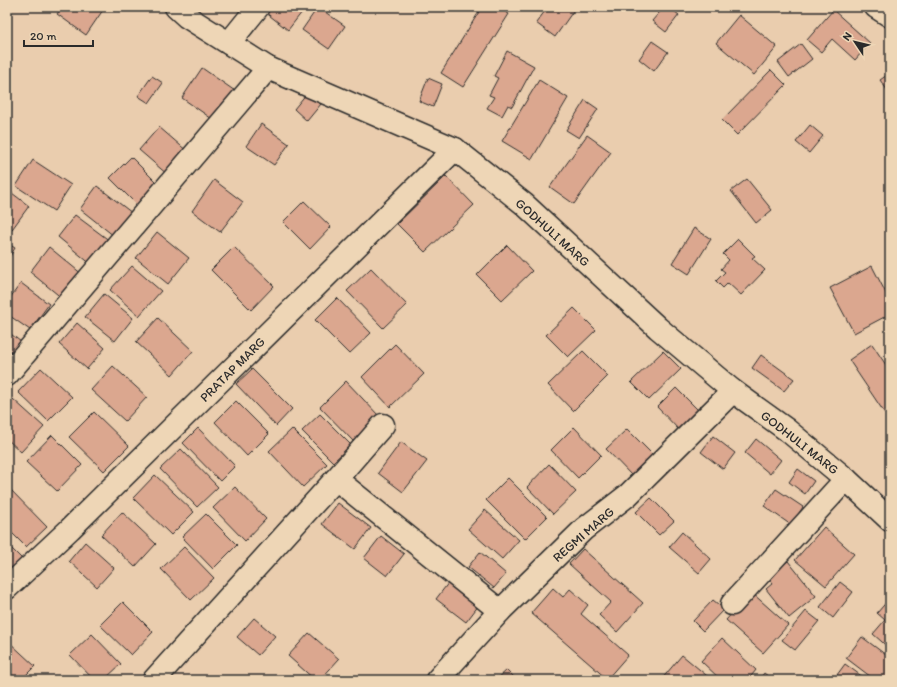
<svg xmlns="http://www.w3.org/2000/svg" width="897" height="687" font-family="Itim,sans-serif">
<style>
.building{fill:#dba78f;stroke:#2b2b2b}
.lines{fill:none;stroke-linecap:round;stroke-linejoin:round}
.street-casing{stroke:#2b2b2b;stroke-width:25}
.secondary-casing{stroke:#2b2b2b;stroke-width:25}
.primary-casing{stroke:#2b2b2b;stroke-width:25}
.street{stroke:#eed6b6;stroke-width:22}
.secondary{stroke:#eed6b6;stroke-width:22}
.primary{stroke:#eed6b6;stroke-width:22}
.labels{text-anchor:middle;stroke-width:4;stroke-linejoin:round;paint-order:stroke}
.street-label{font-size:13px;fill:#2b2b2b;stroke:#eed6b6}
</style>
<rect width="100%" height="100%" fill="#eacdae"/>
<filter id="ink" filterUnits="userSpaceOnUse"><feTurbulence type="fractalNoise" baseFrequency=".025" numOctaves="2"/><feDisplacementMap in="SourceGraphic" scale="8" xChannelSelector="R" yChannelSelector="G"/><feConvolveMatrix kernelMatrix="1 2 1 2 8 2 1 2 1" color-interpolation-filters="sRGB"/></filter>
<g filter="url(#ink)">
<!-- building -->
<g class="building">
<path d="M62,7H105L86,35L57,14Z"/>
<path d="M270,7H306L288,30L265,12Z"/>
<path d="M318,7L345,26L329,49L302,30Z"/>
<path d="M482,7H497L509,14L463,87L441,73Z"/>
<path d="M548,7H576L555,37L536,23Z"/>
<path d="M664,7H669L679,15L666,32L652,21Z"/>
<path d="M833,10L870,43L855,60L832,39L821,52L807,40Z"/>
<path d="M739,15L777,47L754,75L716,43Z"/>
<path d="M652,41L668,52L654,71L639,59Z"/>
<path d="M801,44L812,59L789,77L778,62Z"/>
<path d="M507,51L534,66L512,107L508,105L502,116L487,108L494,97L489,95L498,78L494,76Z"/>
<path d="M202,68L235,91L215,121L182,98Z"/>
<path d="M771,70L786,85L737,135L722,120Z"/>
<path d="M890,73V94L880,80Z"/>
<path d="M152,76L163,83L149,103L138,96Z"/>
<path d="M428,78L442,84L433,107L419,101Z"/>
<path d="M539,80L568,98L532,159L502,141Z"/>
<path d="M307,93L321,104L307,121L294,109Z"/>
<path d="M585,100L598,109L579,138L566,130Z"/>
<path d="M261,124L289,144L274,165L246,146Z"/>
<path d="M810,125L823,136L809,153L796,142Z"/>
<path d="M159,127L188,152L168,175L139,150Z"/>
<path d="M587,135L611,152L574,204L550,187Z"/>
<path d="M131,157L158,184L137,205L110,178Z"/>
<path d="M33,160L71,185L54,211L16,186Z"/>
<path d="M446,176L474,205L425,252L397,224Z"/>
<path d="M747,179L772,210L756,223L731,191Z"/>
<path d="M214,180L243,202L220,232L192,211Z"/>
<path d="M97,186L132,213L114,236L80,209Z"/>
<path d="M8,190L29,206L10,232L7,230V192Z"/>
<path d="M304,201L331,227L310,249L283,222Z"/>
<path d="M75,215L110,241L92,265L58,237Z"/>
<path d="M694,228L711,239L689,274L672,263Z"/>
<path d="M157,232L189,258L168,284L136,258Z"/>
<path d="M738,239L755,256L752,258L765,270L741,295L728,283L723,288L716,281L725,272L721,269L729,260L723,254Z"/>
<path d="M7,243L15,248L7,261Z"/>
<path d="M507,245L532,271L502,300L477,275Z"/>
<path d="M49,247L83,275L63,299L30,272Z"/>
<path d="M234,247L274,286L251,310L211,270Z"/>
<path d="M132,266L161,291L139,316L110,290Z"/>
<path d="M872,266L890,301V314L854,333L830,288Z"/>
<path d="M371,268L407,305L383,328L347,291Z"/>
<path d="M21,283L49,304L30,330L7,314V302Z"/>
<path d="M104,294L133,318L115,341L85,317Z"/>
<path d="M337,298L371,333L349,354L315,320Z"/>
<path d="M574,308L596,330L568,357L546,335Z"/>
<path d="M158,318L193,351L172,375L136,342Z"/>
<path d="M77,323L105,348L87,369L59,344Z"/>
<path d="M7,331L21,342L7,359Z"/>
<path d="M395,344L424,374L390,407L362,377Z"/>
<path d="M872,344L890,371V412L886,415L849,360Z"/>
<path d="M583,351L608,376L573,411L548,385Z"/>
<path d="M663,351L681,369L649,400L631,382Z"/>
<path d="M761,355L794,379L784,391L752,368Z"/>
<path d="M113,366L147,397L125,421L91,390Z"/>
<path d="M41,368L72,397L48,421L18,392Z"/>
<path d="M252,369L292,409L276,426L236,384Z"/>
<path d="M346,381L379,416L353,441L320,407Z"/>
<path d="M676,388L700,412L680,431L657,407Z"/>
<path d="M13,399L44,427L21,452L7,439V406Z"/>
<path d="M236,401L269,434L247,456L215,422Z"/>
<path d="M94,412L129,446L104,471L69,437Z"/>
<path d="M320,414L351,445L333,462L302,431Z"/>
<path d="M574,427L601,455L578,478L551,450Z"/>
<path d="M198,428L235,466L220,481L183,443Z"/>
<path d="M292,429L327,464L303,487L269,451Z"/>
<path d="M627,429L654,456L633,477L606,449Z"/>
<path d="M52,435L82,465L57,491L26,462Z"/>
<path d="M713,436L735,453L723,469L701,452Z"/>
<path d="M756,439L781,460L770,474L745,453Z"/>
<path d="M401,442L427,461L403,492L378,473Z"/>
<path d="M181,449L218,487L197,507L160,469Z"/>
<path d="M549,464L576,492L553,514L527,487Z"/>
<path d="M798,469L814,481L805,494L789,482Z"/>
<path d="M155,475L194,512L171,535L133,498Z"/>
<path d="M508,478L547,517L525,539L486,500Z"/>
<path d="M7,486L47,527L26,547L7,528Z"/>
<path d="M235,487L266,519L245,541L213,508Z"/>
<path d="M776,489L803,507L791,525L764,506Z"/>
<path d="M651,498L674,521L659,535L636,512Z"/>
<path d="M338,503L371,528L355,549L322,524Z"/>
<path d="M485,510L519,540L502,559L468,529Z"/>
<path d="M122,512L156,544L135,567L101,535Z"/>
<path d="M206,514L237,545L213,569L182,537Z"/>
<path d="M824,527L854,554L826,586L795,560Z"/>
<path d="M682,532L711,559L699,573L669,547Z"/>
<path d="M381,536L404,554L387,576L364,558Z"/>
<path d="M85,542L114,568L97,587L69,561Z"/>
<path d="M7,544L23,560L7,576Z"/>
<path d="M184,547L214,578L191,600L161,569Z"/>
<path d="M583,549L643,603L617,632L599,615L611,602L569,564Z"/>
<path d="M480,552L506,574L494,588L468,567Z"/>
<path d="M788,561L816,596L789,618L766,589L773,583L768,577Z"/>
<path d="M449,582L479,605L466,622L436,599Z"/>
<path d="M840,582L853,592L833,618L820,607Z"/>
<path d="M553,588L563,597L570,589L588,605L581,614L628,655L607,679L531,613Z"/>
<path d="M751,592L788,625L763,653L726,620Z"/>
<path d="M890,598V649L873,634L885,620L877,613Z"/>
<path d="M713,600L724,609L703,631L693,621Z"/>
<path d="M123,602L153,632L131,655L100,625Z"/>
<path d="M806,611L819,621L795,650L782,640Z"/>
<path d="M254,618L275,636L258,655L237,637Z"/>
<path d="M309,633L339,659L320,680H315L288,656Z"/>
<path d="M92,634L121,664L104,680H94L70,655Z"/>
<path d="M862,637L890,658V674L886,680H875L846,658Z"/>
<path d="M722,638L756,670L748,680H721L701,661Z"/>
<path d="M7,640L35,666L21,680H7Z"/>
<path d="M682,655L712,680H661Z"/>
<path d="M845,664L867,680L834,679Z"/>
<path d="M507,670L517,680H496Z"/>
<path d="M764,673L773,680H759Z"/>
</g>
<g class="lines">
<!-- street casing -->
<g class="street-casing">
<g id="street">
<path d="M229,43L258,7"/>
<path d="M7,375L268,68"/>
<path d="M336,479L383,425"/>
<path d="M7,588L70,529L455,149"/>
<path d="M732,604L846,479"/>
<path d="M154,680L336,479L500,611"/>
<path d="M437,680L500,611L584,529L628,495L733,391"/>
</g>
</g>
<!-- secondary casing -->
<g class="secondary-casing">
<path id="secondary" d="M176,7L187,17L268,68L455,149L524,204L658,328L733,391L787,430L846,479L890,520"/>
</g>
<!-- primary casing -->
<g class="primary-casing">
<path id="primary" d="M876,7L890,16"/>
</g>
<!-- street -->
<use href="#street" class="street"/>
<!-- secondary -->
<use href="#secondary" class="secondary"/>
<!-- primary -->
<use href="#primary" class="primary"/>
</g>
</g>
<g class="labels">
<!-- street labels -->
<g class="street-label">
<text transform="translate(553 232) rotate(42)" y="5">GODHULI MARG</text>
<text transform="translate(232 369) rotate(-45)" y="5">PRATAP MARG</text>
<text transform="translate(800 442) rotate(38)" y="5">GODHULI MARG</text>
<text transform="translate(583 534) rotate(-41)" y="5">REGMI MARG</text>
</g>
</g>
<!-- margin -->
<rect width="897" height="687" fill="none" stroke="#eed6b6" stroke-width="24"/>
<rect x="12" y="12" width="873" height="663" fill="none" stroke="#2b2b2b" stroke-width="1.5" filter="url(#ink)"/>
<!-- north arrow -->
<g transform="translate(855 42) rotate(305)" stroke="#eed6b6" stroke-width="3" paint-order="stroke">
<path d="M0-3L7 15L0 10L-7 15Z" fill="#2b2b2b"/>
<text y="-6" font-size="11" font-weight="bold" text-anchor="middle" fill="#2b2b2b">N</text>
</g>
<!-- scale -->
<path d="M24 40v6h69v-6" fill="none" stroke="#2b2b2b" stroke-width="2"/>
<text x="30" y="40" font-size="12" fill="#2b2b2b" stroke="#eed6b6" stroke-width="3" paint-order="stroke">20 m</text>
</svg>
